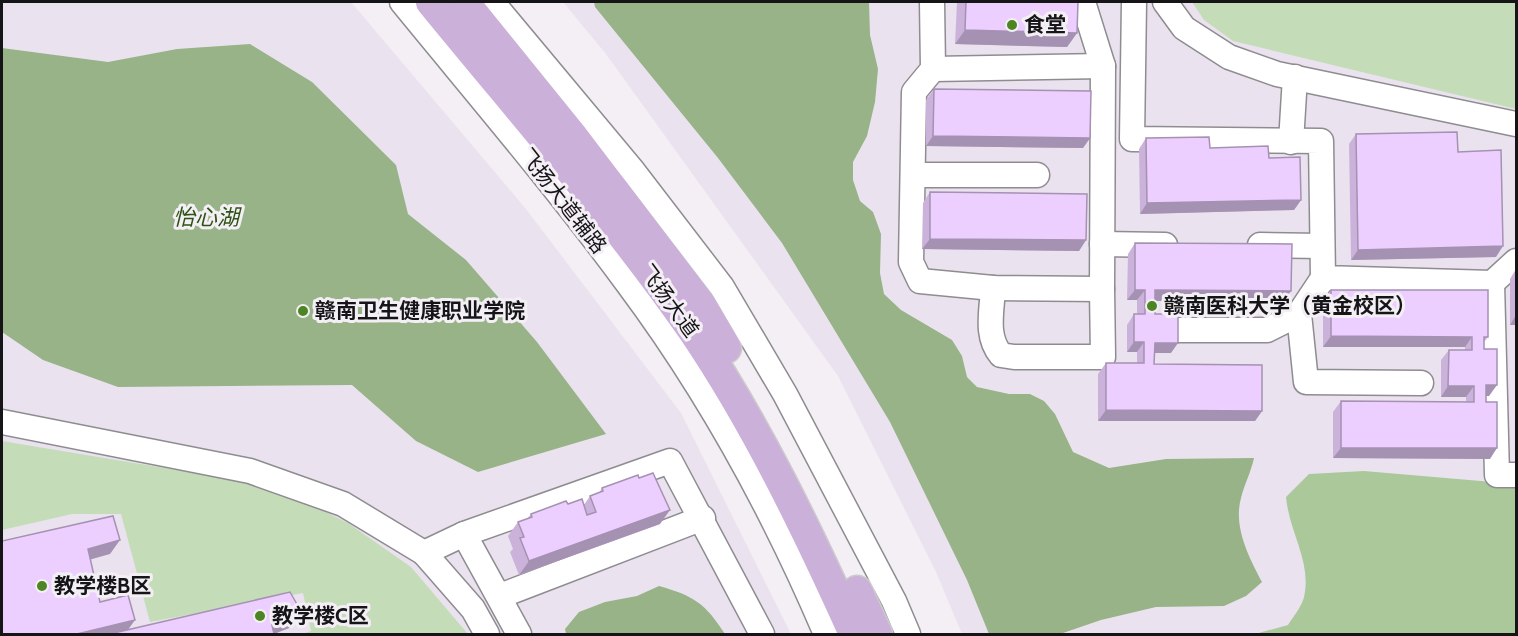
<svg xmlns="http://www.w3.org/2000/svg" width="1518" height="636" font-family="Cabin,'Noto Sans SC',sans-serif">
<style>
.built{fill:#eae3ef}
.green{fill:#c4ddb8}
.forest{fill:#abc89b}
.water{fill:#97b387}
.lines{fill:none;stroke-linecap:round;stroke-linejoin:round}
.minor-casing{stroke:#8f8c91;stroke-width:27}
.major-casing{stroke:#cccbcc;stroke-width:33}
.minor{stroke:#fff;stroke-width:24}
.major{stroke:#cbb0da;stroke-width:30}
.wall{fill:#cbb2da}
.shaded-wall{fill:#a591b2}
.building{fill:#eccffe;stroke:#a591b2;stroke-width:1.5}
.poi-dot{fill:#4c8521;stroke:#f3eff5;stroke-width:2}
.labels{text-anchor:middle;stroke-width:6;stroke-linejoin:round;paint-order:stroke}
.poi-label{font-size:21px;font-weight:bold;fill:#151416;stroke:#f3eff5;text-anchor:start}
.street-label{font-size:21px;fill:#151416;stroke:#f3eff5}
.water-label{font-size:22px;font-style:italic;fill:#2f5315;stroke:#f3eff5}
</style>
<rect width="100%" height="100%" fill="#f3eff5"/>
<!-- built -->
<g class="built">
<path d="M2,2H351L526,209L681,413L791,634H2Z"/>
<path d="M563,2H1516V634H962L936,572L838,376L606,54Z"/>
</g>
<!-- green -->
<g class="green">
<path d="M1192,2H1516V109L1233,41L1204,20Z"/>
<path d="M2,441L231,479L291,495L348,523L411,567L468,634H302L311,631L303,593L150,622L121,514H72L2,530Z"/>
</g>
<!-- forest -->
<path class="forest" d="M1364,471L1516,484V634H1255L1288,625C1293,617 1302,606 1304,597C1312,562 1289,532 1286,497L1309,474Z"/>
<!-- water -->
<g class="water">
<path d="M594,2H869L870,35L878,69L875,102L867,136L853,162V180L860,201L873,212L881,234L880,273L884,294L901,310L952,340L962,356L967,377L977,387L1009,394H1030L1044,401L1055,414L1073,452L1109,468L1166,459L1254,458C1251,472 1244,485 1241,498C1233,527 1249,557 1262,582L1246,596L1224,606L1156,607L1101,620L1060,634H989L967,580L890,422L782,243L718,158L595,7Z"/>
<path d="M250,44L312,82L396,165L408,214L466,260L537,342L606,434L478,472L416,441L352,385L118,387L43,360L2,332V48L108,62L177,49Z"/>
<path d="M659,586C694,596 705,603 725,634H566L565,629L579,612L605,602L637,596Z"/>
</g>
<g class="lines">
<!-- minor casing -->
<g class="minor-casing">
<g id="minor">
<path d="M402,2C478,95 557,187 628,284C708,391 774,512 826,634"/>
<path d="M492,2L633,171L722,287L785,394L894,601L908,634"/>
<path d="M932,2L933,69L914,92L911,262L920,281L993,288L1102,289L1103,66L1083,2"/>
<path d="M1134,2L1132,139L1321,141L1323,278L1492,283L1497,475H1516"/>
<path d="M1165,2L1184,28L1229,57L1277,74L1516,124"/>
<path d="M933,69L1103,66"/>
<path d="M1291,142L1295,77"/>
<path d="M914,175H1037"/>
<path d="M1102,244L1165,245"/>
<path d="M1260,245L1322,246"/>
<path d="M1492,283L1516,261"/>
<path d="M993,288C992,311 985,336 1001,355L1014,357H1103L1102,289"/>
<path d="M1299,314L1306,382L1421,383"/>
<path d="M1179,330H1267L1299,314L1323,278"/>
<path d="M2,422L250,471L343,504L424,553L473,609L487,634"/>
<path d="M464,534L519,634"/>
<path d="M424,553L464,534L670,461L762,634"/>
<path d="M500,596L703,518"/>
</g>
</g>
<!-- major casing -->
<g class="major-casing">
<g id="major">
<path d="M431,2C519,110 613,216 693,331C756,424 808,532 854,634"/>
<path d="M464,2L574,138L701,305L726,348"/>
<path d="M857,591L877,634"/>
</g>
</g>
<!-- minor -->
<use href="#minor" class="minor"/>
<!-- major -->
<use href="#major" class="major"/>
</g>
<!-- wall -->
<g class="wall">
<path d="M957,2H1078L1077,33L1067,47L955,44Z"/>
<path d="M934,89L1090,138L1083,148L926,146V100Z"/>
<path d="M1356,134L1458,152L1496,257L1351,260L1349,144Z"/>
<path d="M1146,138L1210,148L1269,158L1301,200L1294,210L1140,214L1139,149Z"/>
<path d="M930,192L1086,240L1079,251L922,249L923,203Z"/>
<path d="M1135,243L1284,301H1155V314L1171,353H1155L1154,364L1262,411L1255,421H1098V374L1106,363H1137V352H1127V325L1134,314H1137V300H1127L1128,254Z"/>
<path d="M1516,269V325H1510V279Z"/>
<path d="M1331,290L1488,337L1484,342V349L1489,396H1486L1490,459L1333,458V412L1341,401L1466,402V397H1441V360L1449,350H1465V347H1323V300Z"/>
<path d="M1516,388V438H1515V391Z"/>
<path d="M602,488L660,524L519,575L510,552L513,549L508,536L518,522L527,519L531,514L584,505L590,496L599,493Z"/>
</g>
<!-- shaded-wall -->
<g class="shaded-wall">
<path d="M965,30L1077,33L1067,47L955,44Z"/>
<path d="M933,136L1090,138L1083,148L926,146Z"/>
<path d="M1301,200L1294,210L1140,214L1147,203Z"/>
<path d="M930,239L1086,240L1079,251L922,249Z"/>
<path d="M1503,246L1496,257L1351,260L1358,250Z"/>
<path d="M1135,290H1145L1137,300H1127Z"/>
<path d="M1155,290L1291,291L1284,301H1147Z"/>
<path d="M1516,315V325H1510Z"/>
<path d="M1331,336L1472,337L1465,347H1323Z"/>
<path d="M1134,342H1144L1137,352H1127Z"/>
<path d="M1155,343H1178L1171,353H1147Z"/>
<path d="M1486,385H1497L1489,396H1479Z"/>
<path d="M1448,386H1474L1466,397H1441Z"/>
<path d="M1106,410L1262,411L1255,421H1098Z"/>
<path d="M1341,448H1497L1490,459L1333,458Z"/>
<path d="M670,510L660,524L519,575L529,561Z"/>
<path d="M120,540L110,554L78,563L88,549Z"/>
<path d="M302,613L292,627L274,634L272,625Z"/>
<path d="M135,620L125,634L114,633L113,634H77Z"/>
</g>
<!-- building -->
<g class="building">
<path d="M966,2H1078L1077,33L965,30Z"/>
<path d="M934,89L1091,91L1090,138L933,136Z"/>
<path d="M1457,132L1458,152L1501,150L1503,246L1358,250L1356,134Z"/>
<path d="M1209,137L1210,148L1268,146L1269,158L1300,157L1301,200L1147,203L1146,138Z"/>
<path d="M930,192L1087,194L1086,240L930,239Z"/>
<path d="M1135,243L1292,244L1291,291L1155,290V314H1178V343H1155L1154,364L1262,365V411L1106,410V363H1144V342H1134V314H1145V290H1135Z"/>
<path d="M1331,290H1488V337H1484V349H1497V385H1486V402H1497V448H1341V401L1474,402V386H1448L1449,350H1472V337L1331,336Z"/>
<path d="M653,473L670,510L529,561L520,538L524,537L518,522L532,517L531,514L566,501L568,504L582,499L587,515L596,512L590,496L603,491L602,488L638,475L639,478Z"/>
<path d="M113,516L120,540L88,549L100,602L128,595L135,620L77,634H2V541Z"/>
<path d="M290,592L302,613L272,625L274,634H115L114,633Z"/>
</g>
<!-- markers -->
<g class="poi-dot">
<circle cx="1012" cy="25" r="6"/>
<circle cx="1152" cy="306" r="6"/>
<circle cx="303" cy="311" r="6"/>
<circle cx="42" cy="586" r="6"/>
<circle cx="260" cy="616" r="6"/>
</g>
<g class="labels">
<!-- poi labels -->
<g class="poi-label">
<text x="1024" y="32">食堂</text>
<text x="1164" y="313">赣南医科大学（黄金校区）</text>
<text x="315" y="318">赣南卫生健康职业学院</text>
<text x="54" y="593">教学楼B区</text>
<text x="272" y="623">教学楼C区</text>
</g>
<!-- street labels -->
<g class="street-label">
<text transform="translate(563 201) rotate(52)" y="7">飞扬大道辅路</text>
<text transform="translate(669 301) rotate(54)" y="7">飞扬大道</text>
</g>
<!-- water labels -->
<g class="water-label">
<text x="206" y="225">怡心湖</text>
</g>
</g>
<!-- border -->
<rect width="1518" height="636" fill="none" stroke="#151416" stroke-width="6"/>
</svg>
